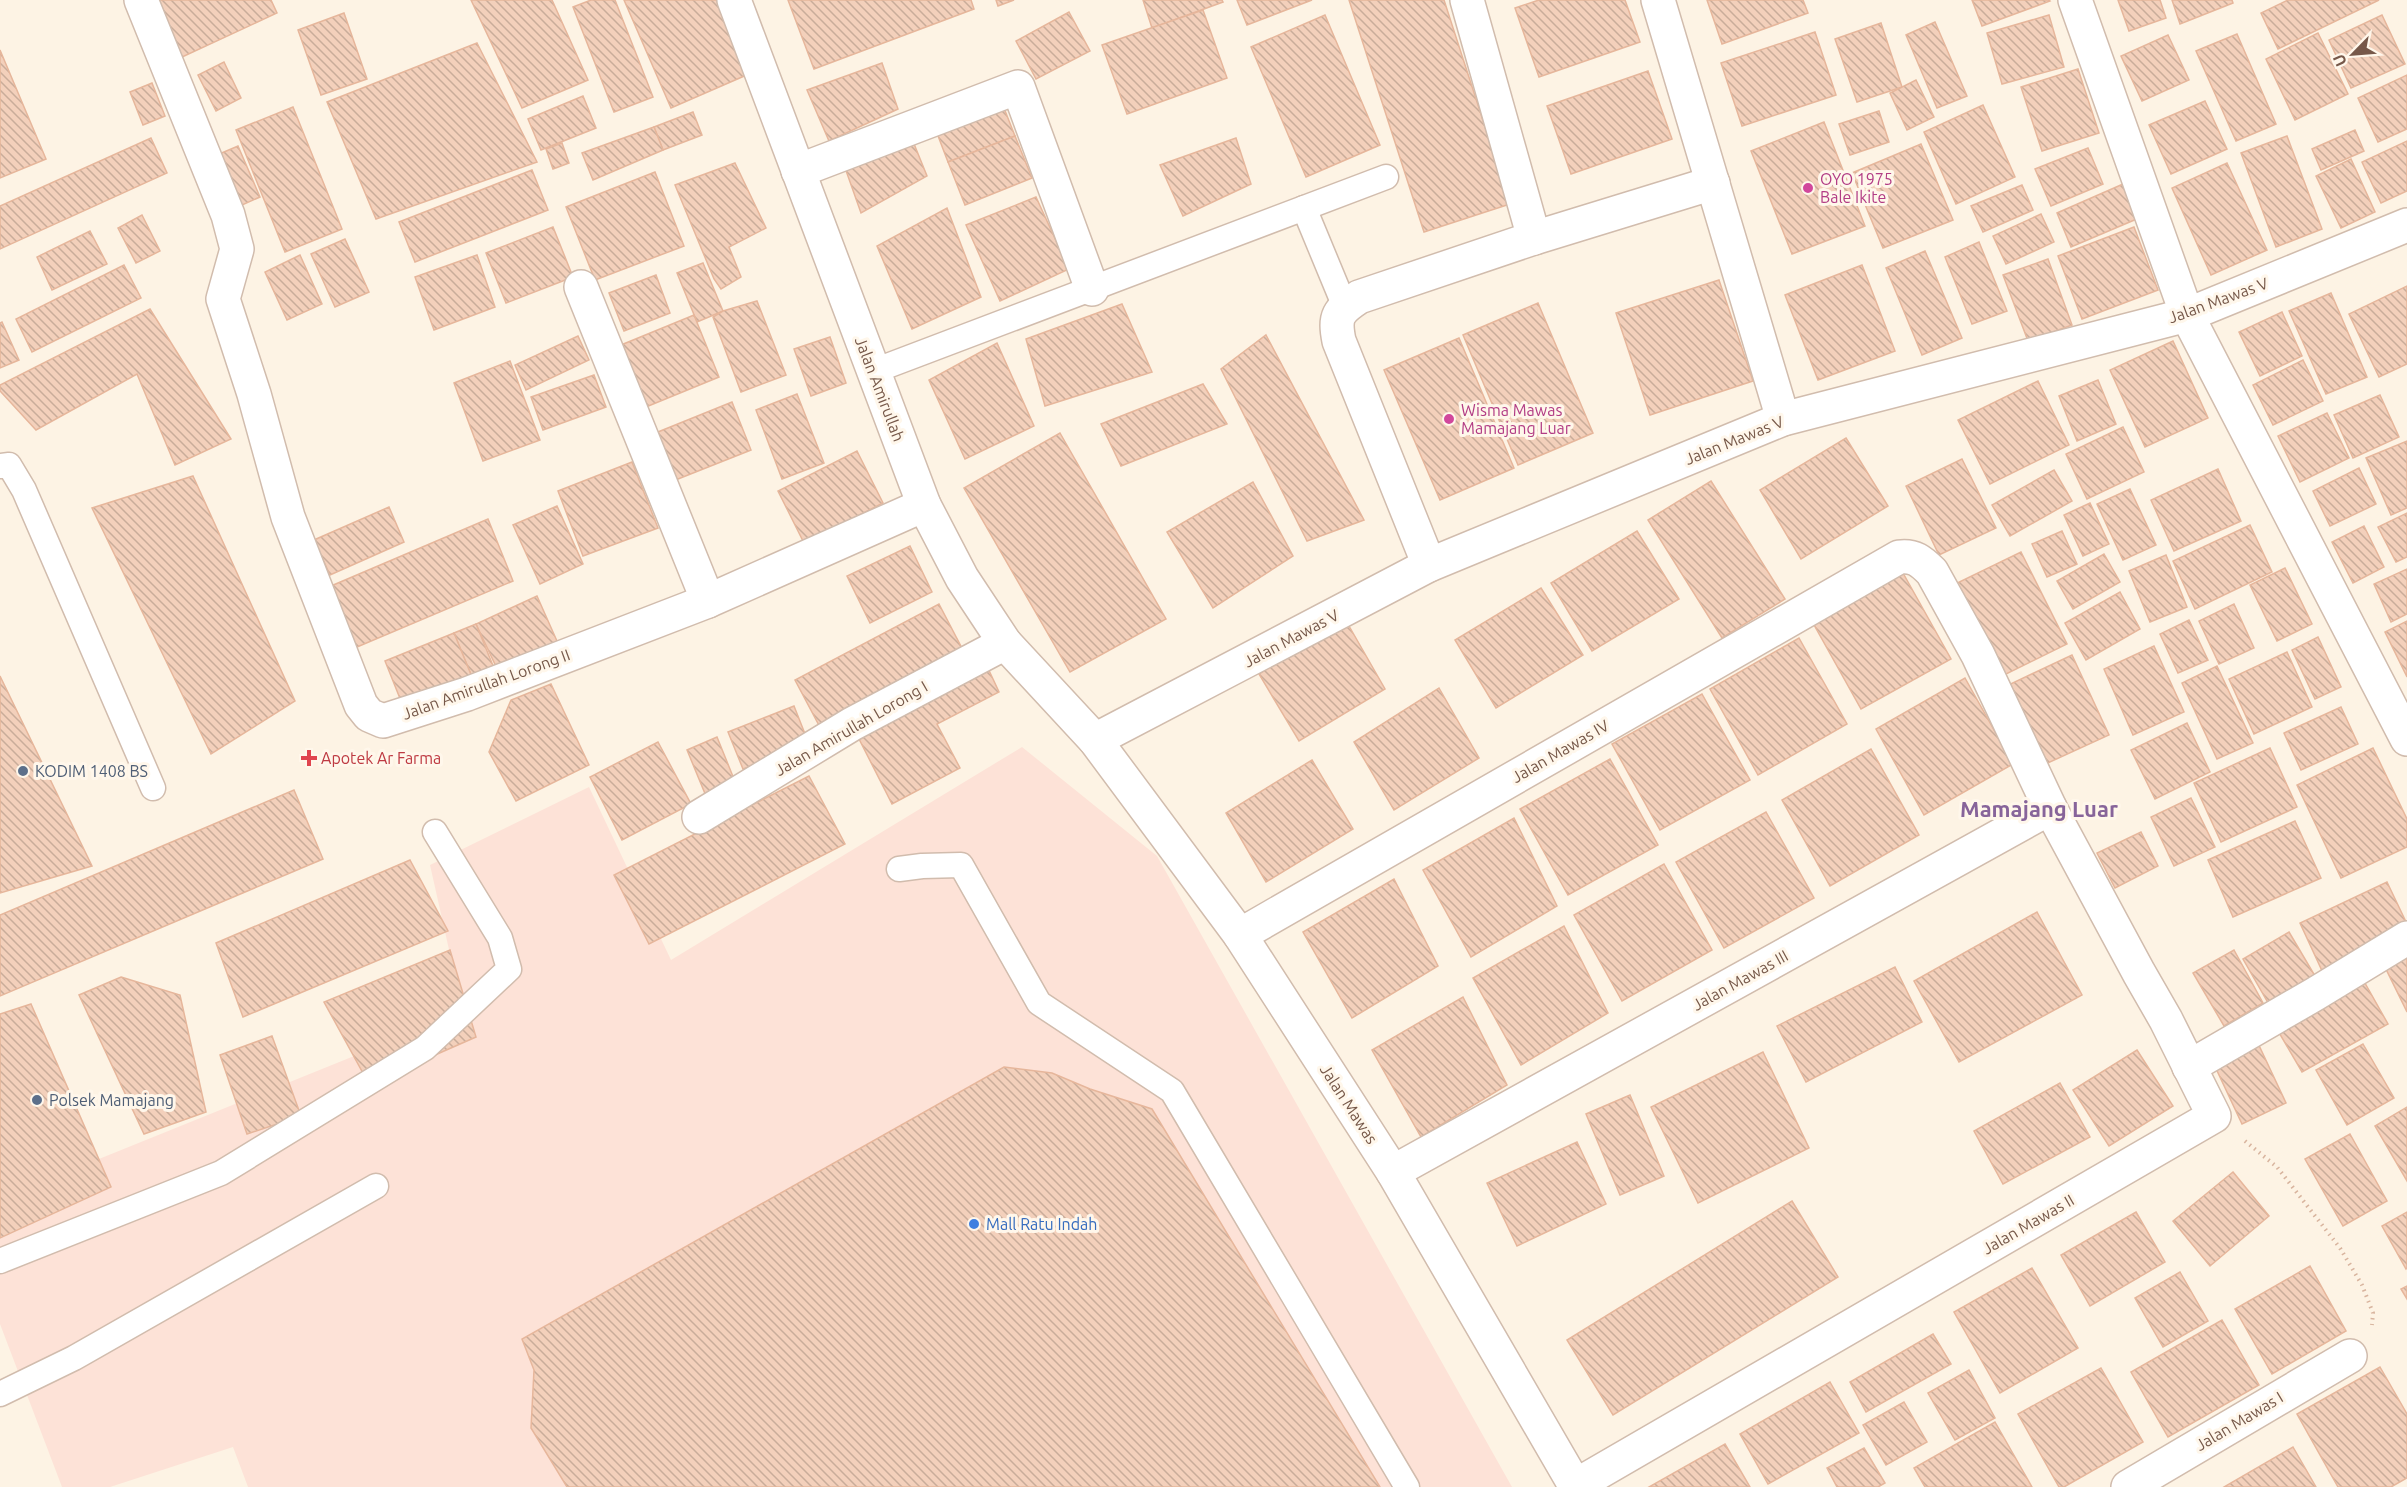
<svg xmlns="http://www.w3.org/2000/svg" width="2407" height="1487" font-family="Ubuntu,sans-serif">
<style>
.commercial{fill:#fde2d7}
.building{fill:url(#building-back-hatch);stroke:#e6b69b;stroke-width:1.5}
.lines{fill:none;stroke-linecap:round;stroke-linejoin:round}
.lane-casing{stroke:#d1bcad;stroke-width:27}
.street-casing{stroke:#d1bcad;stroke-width:36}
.path{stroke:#d8b49e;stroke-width:4;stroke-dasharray:1.5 4.5;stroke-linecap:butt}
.lane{stroke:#fff;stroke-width:24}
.street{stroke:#fff;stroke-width:33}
.hotel-dot{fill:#d1479c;stroke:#fff7eb;stroke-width:2}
.health-dot{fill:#e0444e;stroke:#fff7eb;stroke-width:2}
.service-dot{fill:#5c6f8a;stroke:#fff7eb;stroke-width:2}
.shop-dot{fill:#3f7fe0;stroke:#fff7eb;stroke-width:2}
.labels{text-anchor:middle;stroke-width:6;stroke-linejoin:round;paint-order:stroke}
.hotel-label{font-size:16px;fill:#b23c85;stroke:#fff7eb;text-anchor:start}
.street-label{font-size:16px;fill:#765849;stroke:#fff7eb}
.health-label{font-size:16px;fill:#be3a42;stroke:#fff7eb;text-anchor:start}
.service-label{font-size:16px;fill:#4e5e75;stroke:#fff7eb;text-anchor:start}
.shop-label{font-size:16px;fill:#366cbe;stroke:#fff7eb;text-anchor:start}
.district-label{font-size:22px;font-weight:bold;fill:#87649a;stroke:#fff7eb}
</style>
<defs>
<pattern id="building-back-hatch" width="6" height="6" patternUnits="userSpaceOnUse" patternTransform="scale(1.5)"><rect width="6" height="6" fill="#f3d0bb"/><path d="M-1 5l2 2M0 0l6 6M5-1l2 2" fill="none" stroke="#c9ac9a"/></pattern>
</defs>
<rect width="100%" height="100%" fill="#fdf3e4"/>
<!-- commercial -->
<path class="commercial" d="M1022,747L1157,856L1512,1487H248L233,1447L110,1487H62L0,1324V1199L463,1012L430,865L589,787L671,960Z"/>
<!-- building -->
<g class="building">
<path d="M153,0H271L277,13L180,58Z"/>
<path d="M471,0H552L588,80L522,108Z"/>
<path d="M591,0H615L653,97L614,112L573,7Z"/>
<path d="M624,0H727L758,70L671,108Z"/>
<path d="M788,0H971L974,9L814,69Z"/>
<path d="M996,0H1014L998,6Z"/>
<path d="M1143,0H1222L1223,2L1152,28Z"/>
<path d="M1237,0H1312L1247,25Z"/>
<path d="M1349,0H1444L1510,204L1424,232Z"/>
<path d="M1539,0H1625L1640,42L1539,77L1515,8Z"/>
<path d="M1707,0H1803L1808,13L1722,44Z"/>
<path d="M1972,0H2049L2050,1L1982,26Z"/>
<path d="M2118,0H2160L2166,18L2129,31Z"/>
<path d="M2172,0H2232L2233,3L2180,24Z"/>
<path d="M2288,0H2379L2278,49L2261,13Z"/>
<path d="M1203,10L1227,78L1127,114L1102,45Z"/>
<path d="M1069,12L1090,51L1036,79L1016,41Z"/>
<path d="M344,13L367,79L321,95L298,30Z"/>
<path d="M1325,15L1380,145L1306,177L1251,47Z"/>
<path d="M2049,15L2064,67L2002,84L1987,33Z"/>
<path d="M2382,15L2405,64L2351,88L2329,40Z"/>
<path d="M1935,22L1967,96L1937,108L1906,35Z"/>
<path d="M1881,23L1902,87L1857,102L1835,39Z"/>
<path d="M1815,32L1836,95L1742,126L1721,63Z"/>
<path d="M2318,33L2348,94L2295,120L2266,59Z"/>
<path d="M2237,34L2276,124L2236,141L2196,51Z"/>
<path d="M2168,35L2189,80L2142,101L2121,56Z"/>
<path d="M477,43L537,162L376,219L327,102Z"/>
<path d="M0,50L46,159L0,178Z"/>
<path d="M224,62L241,98L216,111L198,75Z"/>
<path d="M882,63L898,109L829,141L807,90Z"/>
<path d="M2078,69L2099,133L2042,151L2021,87Z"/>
<path d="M1648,71L1672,139L1571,174L1547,106Z"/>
<path d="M2407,75V129L2378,142L2358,98Z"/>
<path d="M1916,80L1934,117L1907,130L1890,93Z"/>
<path d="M152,83L165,116L143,125L130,92Z"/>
<path d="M583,96L596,128L541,150L528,119Z"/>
<path d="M2205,101L2227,149L2171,174L2149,125Z"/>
<path d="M1002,103L1015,136L948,162L935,128Z"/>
<path d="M1983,105L2015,177L1956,204L1924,132Z"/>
<path d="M293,107L342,229L285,252L236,130Z"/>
<path d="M1879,111L1889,142L1850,155L1839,124Z"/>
<path d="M693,112L702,135L663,150L654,127Z"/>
<path d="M1824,122L1865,226L1792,254L1751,151Z"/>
<path d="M654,127L663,150L593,180L582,153Z"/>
<path d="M2355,130L2364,151L2321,170L2312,149Z"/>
<path d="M910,134L927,176L861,213L844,165Z"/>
<path d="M1015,136L1032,178L965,205L948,162Z"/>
<path d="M2287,136L2322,229L2276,247L2241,153Z"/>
<path d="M151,138L167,173L0,249V206Z"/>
<path d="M1236,138L1251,184L1183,216L1160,165Z"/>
<path d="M2407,141V191L2381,203L2362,162Z"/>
<path d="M562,143L569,163L553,169L546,149Z"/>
<path d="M1921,144L1953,220L1883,248L1852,173Z"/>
<path d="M238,146L260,197L233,209L210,158Z"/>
<path d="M2088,148L2103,184L2051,206L2035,169Z"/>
<path d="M2351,159L2375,212L2341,228L2316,176Z"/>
<path d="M735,163L766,228L729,247L741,277L721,289L714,279L675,185Z"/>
<path d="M2227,163L2267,250L2211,275L2172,188Z"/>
<path d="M532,170L548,210L415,262L399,222Z"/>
<path d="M655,172L684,246L595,280L566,207Z"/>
<path d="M2123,184L2139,218L2071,247L2057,213Z"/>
<path d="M2022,185L2033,210L1983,232L1971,206Z"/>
<path d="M1036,197L1069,269L1000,301L966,225Z"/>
<path d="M947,208L981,297L912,329L877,246Z"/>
<path d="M2041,214L2054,242L2006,264L1993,236Z"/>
<path d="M142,215L160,251L136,263L118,228Z"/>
<path d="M553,227L573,277L506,303L486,253Z"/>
<path d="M2134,227L2158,290L2082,319L2058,256Z"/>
<path d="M90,231L107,264L52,290L37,257Z"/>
<path d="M345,239L369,292L335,307L311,254Z"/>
<path d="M1979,242L2007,311L1972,324L1945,257Z"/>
<path d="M1925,251L1962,338L1922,355L1886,268Z"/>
<path d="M300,255L322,304L287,320L265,272Z"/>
<path d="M477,255L495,307L434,330L415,277Z"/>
<path d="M2048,259L2072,325L2028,341L2003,275Z"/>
<path d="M703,263L723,311L697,322L677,273Z"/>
<path d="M124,265L141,298L32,352L16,319Z"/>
<path d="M1862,265L1895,351L1818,380L1785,295Z"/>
<path d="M656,275L670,313L624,331L609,293Z"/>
<path d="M1719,280L1753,381L1650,415L1616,313Z"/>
<path d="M2407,286V364L2379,377L2349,314Z"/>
<path d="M2331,293L2367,377L2326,394L2289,311Z"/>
<path d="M757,301L786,375L741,392L713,317L723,311Z"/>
<path d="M1538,303L1593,433L1518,465L1463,335Z"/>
<path d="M1122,304L1152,372L1045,406L1026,339Z"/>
<path d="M150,309L231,439L175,465L137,374L36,430L0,391V385Z"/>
<path d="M2282,312L2302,356L2260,376L2239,332Z"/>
<path d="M694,315L719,377L646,407L621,345Z"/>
<path d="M2,322L19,360L0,368V323Z"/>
<path d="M1266,335L1364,520L1307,541L1221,369Z"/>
<path d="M578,336L589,360L526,390L515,365Z"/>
<path d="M830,337L846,383L811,396L794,349Z"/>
<path d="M1459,338L1514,468L1440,500L1384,370Z"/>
<path d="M2173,341L2208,418L2145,447L2110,370Z"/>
<path d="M997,343L1034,426L965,459L929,380Z"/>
<path d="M2303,360L2323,401L2273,425L2253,385Z"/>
<path d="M510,361L540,440L483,461L454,383Z"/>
<path d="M594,375L606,407L543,430L531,397Z"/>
<path d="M2098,380L2116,424L2077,441L2059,396Z"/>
<path d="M2038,381L2069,445L1990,484L1958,420Z"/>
<path d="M1203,384L1227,424L1121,466L1101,424Z"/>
<path d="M797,394L824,463L782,479L756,410Z"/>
<path d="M2380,395L2399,437L2353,458L2334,415Z"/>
<path d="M732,402L751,450L673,481L653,434Z"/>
<path d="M2327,413L2349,458L2300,482L2278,436Z"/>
<path d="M2123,427L2144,472L2087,499L2066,454Z"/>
<path d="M1060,433L1166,619L1070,672L964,488Z"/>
<path d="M1846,438L1888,506L1801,559L1760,490Z"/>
<path d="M2407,441V508L2391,515L2366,458Z"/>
<path d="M857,451L883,503L804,543L778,491Z"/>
<path d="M1962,459L1996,528L1939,555L1906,486Z"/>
<path d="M632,462L658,528L583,556L558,491Z"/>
<path d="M2359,468L2376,504L2330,526L2313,491Z"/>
<path d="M2218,469L2241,521L2174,551L2151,500Z"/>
<path d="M2054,470L2072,501L2010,536L1992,505Z"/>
<path d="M193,476L295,701L211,754L92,508Z"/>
<path d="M1711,481L1785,599L1722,638L1648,520Z"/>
<path d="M1253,482L1293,556L1213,608L1167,532Z"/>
<path d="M2130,489L2156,545L2123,560L2097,504Z"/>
<path d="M2090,503L2109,544L2083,556L2064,515Z"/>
<path d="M557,506L583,564L540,584L513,525Z"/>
<path d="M389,507L404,542L330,575L314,540Z"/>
<path d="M2407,513V557L2396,562L2378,527Z"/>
<path d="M488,519L513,581L350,650L324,589Z"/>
<path d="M2250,525L2272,572L2195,609L2173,561Z"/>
<path d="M2364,526L2384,567L2353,583L2332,542Z"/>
<path d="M1637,531L1679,599L1592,651L1551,583Z"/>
<path d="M2062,531L2077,564L2047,577L2032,544Z"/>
<path d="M910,546L932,592L870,623L847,576Z"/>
<path d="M2021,552L2067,644L1998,678L1953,585Z"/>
<path d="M2104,554L2120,582L2073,609L2057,581Z"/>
<path d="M2166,555L2187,607L2150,622L2129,571Z"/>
<path d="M2285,568L2312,624L2277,641L2250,585Z"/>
<path d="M2407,569V614L2391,622L2374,584Z"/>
<path d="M1903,573L1951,659L1861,709L1813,623Z"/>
<path d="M1541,588L1583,655L1496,708L1455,640Z"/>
<path d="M2120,592L2140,629L2086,660L2065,623Z"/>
<path d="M537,596L561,650L501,677L476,624Z"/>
<path d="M939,604L966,656L822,731L795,680Z"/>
<path d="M2234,604L2254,648L2219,664L2199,621Z"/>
<path d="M1345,619L1385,689L1299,741L1259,674Z"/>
<path d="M2189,620L2208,660L2178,673L2160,634Z"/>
<path d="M2407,621V677L2385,632Z"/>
<path d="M476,624L496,673L474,682L454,633Z"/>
<path d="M454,633L474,682L405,711L385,661Z"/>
<path d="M2318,637L2341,687L2315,699L2292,650Z"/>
<path d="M1799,638L1847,724L1758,775L1710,689Z"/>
<path d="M2154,646L2184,712L2133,735L2104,669Z"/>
<path d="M2287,652L2312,707L2254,734L2229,679Z"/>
<path d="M2072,655L2109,735L2039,767L2002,688Z"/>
<path d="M986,664L999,692L937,724L960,768L892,804L856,733Z"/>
<path d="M2217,666L2253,743L2217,759L2182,683Z"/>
<path d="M0,676L92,866L0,893Z"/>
<path d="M1965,678L2013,764L1924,815L1876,729Z"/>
<path d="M551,684L589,765L516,801L489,752L511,700Z"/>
<path d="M1439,688L1479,758L1394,810L1354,742Z"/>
<path d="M1702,694L1750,780L1660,830L1612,744Z"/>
<path d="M794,706L809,744L743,769L728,732Z"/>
<path d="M2341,707L2358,744L2301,770L2284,733Z"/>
<path d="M2187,723L2210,772L2155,799L2131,750Z"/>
<path d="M717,737L736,784L706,796L687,750Z"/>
<path d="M658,742L691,804L622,840L590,777Z"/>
<path d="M2270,748L2297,807L2221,842L2194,783Z"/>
<path d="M2373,748L2407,819V847L2341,878L2297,785Z"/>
<path d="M1871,749L1919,835L1830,886L1782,800Z"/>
<path d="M1610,759L1658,845L1568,895L1520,809Z"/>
<path d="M1312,760L1353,829L1266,882L1226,813Z"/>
<path d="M809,776L845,844L649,944L614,875Z"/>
<path d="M294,790L323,859L0,996V915Z"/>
<path d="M2191,798L2215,847L2174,866L2151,817Z"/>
<path d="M1766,812L1814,898L1724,948L1676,862Z"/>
<path d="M1514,818L1557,906L1471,957L1423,870Z"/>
<path d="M2295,821L2321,878L2233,917L2208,860Z"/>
<path d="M2141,832L2158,866L2115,888L2097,853Z"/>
<path d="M410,860L448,931L243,1017L216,943Z"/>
<path d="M1664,864L1712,950L1622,1001L1574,915Z"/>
<path d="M1394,879L1438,966L1352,1018L1303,932Z"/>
<path d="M2387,882L2407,924L2323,973L2300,923Z"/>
<path d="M2037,912L2082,995L1959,1062L1914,981Z"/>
<path d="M1564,926L1608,1013L1521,1065L1473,978Z"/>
<path d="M2289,932L2318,981L2271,1008L2243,959Z"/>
<path d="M2407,946V1012L2381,959Z"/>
<path d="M450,950L476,1037L369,1084L324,1002Z"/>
<path d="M2234,950L2263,1003L2224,1026L2193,973Z"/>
<path d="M1895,967L1922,1022L1806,1082L1777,1026Z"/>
<path d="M2361,976L2388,1024L2302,1072L2274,1024Z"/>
<path d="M121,977L180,995L206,1112L144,1134L79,995Z"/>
<path d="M1463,997L1507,1085L1421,1137L1372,1050Z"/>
<path d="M31,1004L111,1187L0,1238V1014Z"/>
<path d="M272,1036L301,1116L247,1134L220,1055Z"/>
<path d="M2256,1039L2286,1103L2242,1124L2212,1060Z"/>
<path d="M2363,1044L2394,1098L2347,1125L2316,1070Z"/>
<path d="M2137,1050L2173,1106L2109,1146L2073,1090Z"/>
<path d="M1763,1052L1809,1148L1698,1203L1651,1107Z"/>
<path d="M1004,1067L1052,1073L1090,1089L1152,1109L1380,1487H567L531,1428L534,1370L522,1339Z"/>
<path d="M2060,1083L2090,1137L2003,1184L1974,1131Z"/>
<path d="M1630,1095L1664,1176L1620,1195L1586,1114Z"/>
<path d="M2407,1107V1181L2375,1126Z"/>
<path d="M2350,1134L2387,1201L2343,1226L2305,1159Z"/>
<path d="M1577,1142L1606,1204L1517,1246L1487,1183Z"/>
<path d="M2233,1172L2269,1216L2210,1266L2173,1221Z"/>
<path d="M1792,1201L1838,1277L1613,1415L1567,1340Z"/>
<path d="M2136,1212L2165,1262L2090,1306L2061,1255Z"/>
<path d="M2407,1212V1268L2406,1269L2382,1226Z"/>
<path d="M2310,1266L2346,1331L2272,1374L2235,1309Z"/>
<path d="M2032,1268L2078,1348L2000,1393L1954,1312Z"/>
<path d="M2180,1272L2208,1321L2163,1347L2135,1298Z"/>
<path d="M2407,1286V1299L2401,1289Z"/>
<path d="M2222,1320L2259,1385L2168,1437L2131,1372Z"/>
<path d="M1933,1334L1951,1364L1866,1412L1850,1382Z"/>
<path d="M2380,1367L2407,1414V1478L2391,1487H2338L2297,1414Z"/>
<path d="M2101,1368L2143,1442L2064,1487H2059L2018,1414Z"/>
<path d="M1969,1370L1995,1418L1955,1440L1928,1393Z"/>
<path d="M1830,1382L1859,1433L1768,1484L1740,1434Z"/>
<path d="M1904,1402L1927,1442L1886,1465L1863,1425Z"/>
<path d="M1995,1422L2032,1487H1925L1914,1468Z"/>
<path d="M1725,1444L1750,1487H1649Z"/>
<path d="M2293,1447L2316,1487H2224Z"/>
<path d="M1864,1448L1885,1483L1878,1487H1837L1827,1468Z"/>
</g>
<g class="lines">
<!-- lane casing -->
<g class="lane-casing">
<g id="lane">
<path d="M1304,208L1345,307"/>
<path d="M874,371L1386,177"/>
<path d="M0,466L9,465L24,490L153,788"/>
<path d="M899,869L922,866L961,865L1039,1003L1172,1091L1407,1487"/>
<path d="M0,1261L221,1173L425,1048L509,969L500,938L435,832"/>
<path d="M0,1394L74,1358L376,1186"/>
</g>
</g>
<!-- street casing -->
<g class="street-casing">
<g id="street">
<path d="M141,0L228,215L237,249L223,299L254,394L288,517L361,705L369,715L383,721L467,694L708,601L924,505"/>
<path d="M734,0L924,505L962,578L1005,643L1095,740L1240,935L1393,1172L1576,1487"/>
<path d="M1467,0L1534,238"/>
<path d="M1658,0L1783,419"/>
<path d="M2075,0L2187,315L2407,739"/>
<path d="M798,171L1018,87L1092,289"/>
<path d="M581,287L708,601"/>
<path d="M1429,565L1339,341C1334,316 1338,311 1359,297L1534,238L1713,183"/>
<path d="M1095,740L1429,565L1783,419L2187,315L2407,225"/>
<path d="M699,817L852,724L1005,643"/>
<path d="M1240,935L1899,557C1914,555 1921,561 1932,572L1978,655L2050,808"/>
<path d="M2189,1067L2315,994L2407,938"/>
<path d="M1393,1172L2050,808L2139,973L2166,1020L2214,1116L1575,1486"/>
<path d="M2128,1487L2350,1356"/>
</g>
</g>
<!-- path -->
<path class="path" d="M2245,1141L2277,1167L2340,1248L2362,1285L2373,1313L2372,1325"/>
<!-- lane -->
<use href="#lane" class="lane"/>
<!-- street -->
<use href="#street" class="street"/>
</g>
<!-- markers -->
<g class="hotel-dot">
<circle cx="1808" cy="188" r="6"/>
<circle cx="1449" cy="419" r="6"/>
</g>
<path class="health-dot" d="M306 749h6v6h6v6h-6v6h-6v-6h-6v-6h6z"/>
<g class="service-dot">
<circle cx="23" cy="771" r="6"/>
<circle cx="37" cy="1100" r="6"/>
</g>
<circle class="shop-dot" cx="974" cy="1224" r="6"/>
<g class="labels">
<!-- hotel labels -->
<g class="hotel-label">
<text x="1820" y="185">OYO 1975<tspan x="1820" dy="18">Bale Ikite</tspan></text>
<text x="1461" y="416">Wisma Mawas<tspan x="1461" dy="18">Mamajang Luar</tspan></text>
</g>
<!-- street labels -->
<g class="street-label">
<text transform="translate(2218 300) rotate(-20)" y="6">Jalan Mawas V</text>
<text transform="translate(880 389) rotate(69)" y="6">Jalan Amirullah</text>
<text transform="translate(1734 440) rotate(-22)" y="6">Jalan Mawas V</text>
<text transform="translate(1291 638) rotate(-28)" y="6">Jalan Mawas V</text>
<text transform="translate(486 684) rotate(-20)" y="6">Jalan Amirullah Lorong II</text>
<text transform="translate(851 728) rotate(-30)" y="6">Jalan Amirullah Lorong I</text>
<text transform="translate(1560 751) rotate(-30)" y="6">Jalan Mawas IV</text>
<text transform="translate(1740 980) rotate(-29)" y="6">Jalan Mawas III</text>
<text transform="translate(1349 1104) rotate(57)" y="6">Jalan Mawas</text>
<text transform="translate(2028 1224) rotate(-30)" y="6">Jalan Mawas II</text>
<text transform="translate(2239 1421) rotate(-31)" y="6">Jalan Mawas I</text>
</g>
<!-- health labels -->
<g class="health-label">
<text x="321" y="764">Apotek Ar Farma</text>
</g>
<!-- service labels -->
<g class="service-label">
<text x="35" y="777">KODIM 1408 BS</text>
<text x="49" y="1106">Polsek Mamajang</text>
</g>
<!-- shop labels -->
<g class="shop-label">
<text x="986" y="1230">Mall Ratu Indah</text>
</g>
<!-- district labels -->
<g class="district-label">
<text x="2039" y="817">Mamajang Luar</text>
</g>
</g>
<!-- north arrow -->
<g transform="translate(2353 54) rotate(245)" stroke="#fff7eb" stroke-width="4.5" paint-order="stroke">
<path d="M0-4.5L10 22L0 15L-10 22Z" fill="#765849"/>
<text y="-9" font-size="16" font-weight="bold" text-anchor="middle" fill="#765849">U</text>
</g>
</svg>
